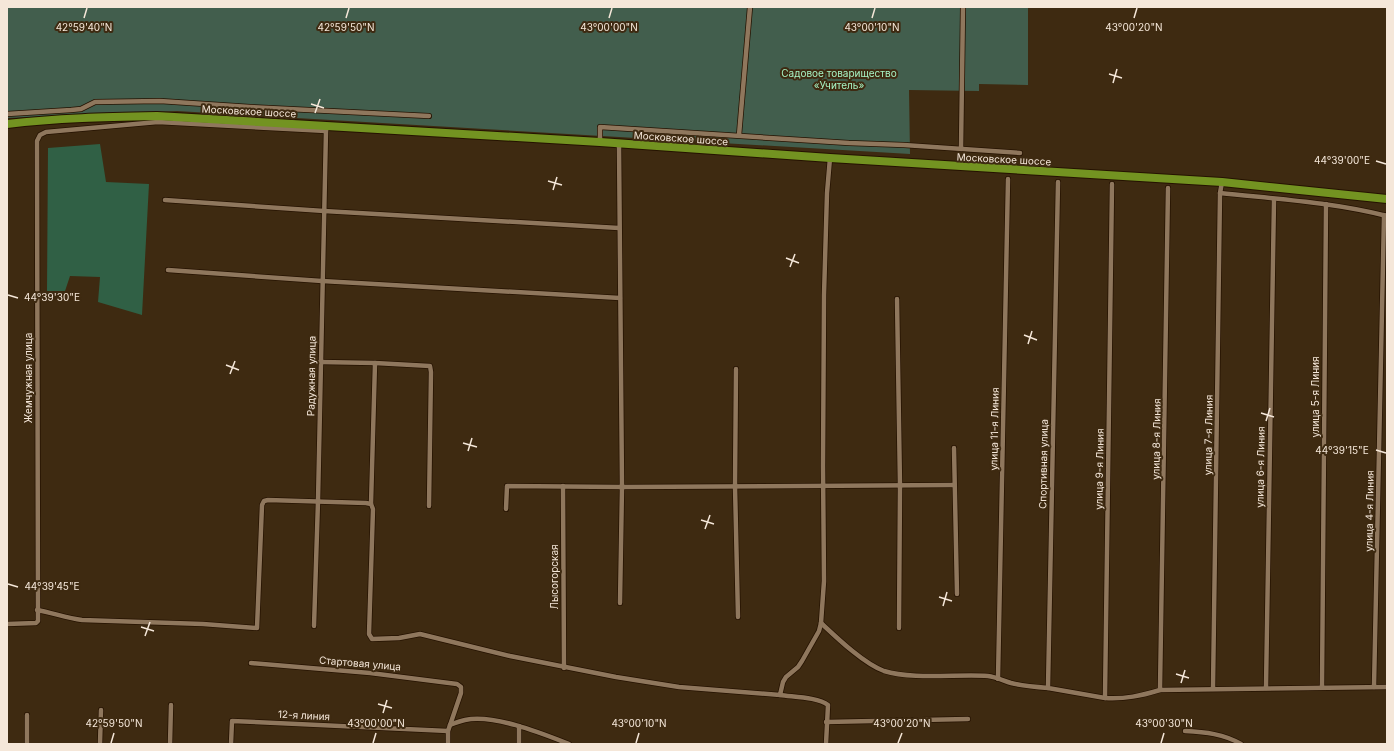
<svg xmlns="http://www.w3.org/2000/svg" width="1394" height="751" font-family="Inter,sans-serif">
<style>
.green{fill:#425e4d}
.forest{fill:#306045}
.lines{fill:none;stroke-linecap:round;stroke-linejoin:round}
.street-casing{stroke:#251200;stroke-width:6}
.highway-casing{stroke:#251200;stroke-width:10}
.street{stroke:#8f775d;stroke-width:4.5}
.highway{stroke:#739321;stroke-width:8}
.ticks{fill:none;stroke:#f5e7d9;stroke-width:1.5}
.labels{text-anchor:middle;stroke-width:4;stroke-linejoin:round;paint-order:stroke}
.park-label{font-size:10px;fill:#a6f3c4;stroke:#3e2a11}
.street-label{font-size:10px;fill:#f5e7d9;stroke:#3e2a11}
.ticks-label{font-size:10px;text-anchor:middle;fill:#f5e7d9;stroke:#3e2a11;stroke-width:4;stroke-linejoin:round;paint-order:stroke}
</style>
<rect width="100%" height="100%" fill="#3e2a11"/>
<!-- green -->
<path class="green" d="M7,7H1028V85L979,84V91L909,90L910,154L177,111L7,118Z"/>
<!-- forest -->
<path class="forest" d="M100,144L106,182L149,184L142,315L98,302L100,277L70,276L65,291H47L48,148Z"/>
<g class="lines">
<!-- street casing -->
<g class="street-casing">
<g id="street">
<path d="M7,114L71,110L81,109L95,102L160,101L250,107L429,116"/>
<path d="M739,135L750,7"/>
<path d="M600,142V127L849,143L904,145L1020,153"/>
<path d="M619,144L622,487L620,603"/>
<path d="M961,149L963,7"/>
<path d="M1058,182L1048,688L1105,698"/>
<path d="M1112,184L1105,698C1126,699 1140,696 1160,690L1387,687"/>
<path d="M1220,193C1276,199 1332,202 1387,216"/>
<path d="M165,200L324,211L619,228"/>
<path d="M168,270L322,281L620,298"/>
<path d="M897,299L900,486L899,628"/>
<path d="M320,362L375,363L430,366L431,372L429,506"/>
<path d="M736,369L735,486L738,617"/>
<path d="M954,448L957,594"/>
<path d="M563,486L564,668"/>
<path d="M371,504L375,363"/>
<path d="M506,509L507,486L622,487L954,485"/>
<path d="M37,610C53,613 67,618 82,620L203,624L257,628L262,505L264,501L268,500L366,503L371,504L373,509L369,634L372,639L399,638L420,634L510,656L616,677L679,687L780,695L783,682L786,677L798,667L802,661L819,631L821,623L824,581L823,466L824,295L827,193L830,158"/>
<path d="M821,623C836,637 864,664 884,671C913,680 956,674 988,676C996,677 1004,681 1011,683C1023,686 1035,687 1048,688"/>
<path d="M7,624L36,623L38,621L37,141L40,135L46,132L158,122L326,131"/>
<path d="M314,626L318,501L326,130"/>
<path d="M251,663L370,673L457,684L461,687V693L448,731V744"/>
<path d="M998,679L1008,179"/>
<path d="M1322,687L1326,204"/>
<path d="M1374,687L1384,215"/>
<path d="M1213,688L1220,193L1222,182"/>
<path d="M1266,688L1274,199"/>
<path d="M1160,690L1168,188"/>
<path d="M780,695C793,697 818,697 828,705L826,744"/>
<path d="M27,715V744"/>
<path d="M826,722L968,719"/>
<path d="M450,725C455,723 460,721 465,720C494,714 541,733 569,744"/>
<path d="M519,726V744"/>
<path d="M1185,731C1205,732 1224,734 1241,744"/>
<path d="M100,744L101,710"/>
<path d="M170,744L171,705"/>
<path d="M231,744L232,721L448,731"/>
</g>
</g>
<!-- highway casing -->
<g class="highway-casing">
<path id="highway" d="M7,124C57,118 107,117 157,116L600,142L830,158L1222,182L1387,199"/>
</g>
<!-- street -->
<use href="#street" class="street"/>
<!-- highway -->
<use href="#highway" class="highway"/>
</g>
<!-- ticks -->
<path class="ticks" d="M84,18L87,8M346,18L349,8M609,18L612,8M872,18L875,8M1134,18L1137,8M1109,74L1122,78M1113,83L1117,69M311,104L324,108M315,113L320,99M1376,161L1386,164M548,181L562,185M553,190L557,177M786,258L799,263M790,267L795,254M8,295L18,298M1024,335L1037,340M1028,344L1032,331M226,365L239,370M230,374L235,361M1261,413L1274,417M1266,421L1270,408M463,443L477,447M1376,450L1386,453M468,451L472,438M701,520L714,524M705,529L710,515M8,584L18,587M939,597L952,601M943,606L947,592M141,627L154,631M145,636L150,622M1176,674L1189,678M1181,683L1185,670M378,704L392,708M383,713L387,700M111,743L114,733M373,743L376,733M636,743L639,733M898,743L902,733M1161,743L1164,733"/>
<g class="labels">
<!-- park labels -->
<g class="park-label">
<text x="839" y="77">Садовое товарищество<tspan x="839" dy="12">«Учитель»</tspan></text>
</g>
<!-- street labels -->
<g class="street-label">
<text transform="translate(249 111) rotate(3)" y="4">Московское шоссе</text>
<text transform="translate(681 138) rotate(4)" y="4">Московское шоссе</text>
<text transform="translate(1004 159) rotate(3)" y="4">Московское шоссе</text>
<text transform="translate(311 376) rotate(-89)" y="4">Радужная улица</text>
<text transform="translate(28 378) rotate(-90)" y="4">Жемчужная улица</text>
<text transform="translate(1315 397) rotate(-90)" y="4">улица 5-я Линия</text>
<text transform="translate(994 429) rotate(-89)" y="4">улица 11-я Линия</text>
<text transform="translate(1208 435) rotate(-89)" y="4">улица 7-я Линия</text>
<text transform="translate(1156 439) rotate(-89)" y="4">улица 8-я Линия</text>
<text transform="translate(1043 464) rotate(-89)" y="4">Спортивная улица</text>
<text transform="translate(1260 467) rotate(-89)" y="4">улица 6-я Линия</text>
<text transform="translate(1099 469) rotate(-89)" y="4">улица 9-я Линия</text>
<text transform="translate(1369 511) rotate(-89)" y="4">улица 4-я Линия</text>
<text transform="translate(554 577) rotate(-90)" y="4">Лысогорская</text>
<text transform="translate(360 663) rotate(5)" y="4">Стартовая улица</text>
<text transform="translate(304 715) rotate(3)" y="4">12-я линия</text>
</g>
</g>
<g class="ticks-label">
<text x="84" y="31">42°59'40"N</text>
<text x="346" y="31">42°59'50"N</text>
<text x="609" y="31">43°00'00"N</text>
<text x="872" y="31">43°00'10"N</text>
<text x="1134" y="31">43°00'20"N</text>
<text x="1342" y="164">44°39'00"E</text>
<text x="52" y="301">44°39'30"E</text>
<text x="1342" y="454">44°39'15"E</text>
<text x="52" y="590">44°39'45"E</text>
<text x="114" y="727">42°59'50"N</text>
<text x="376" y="727">43°00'00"N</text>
<text x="639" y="727">43°00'10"N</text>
<text x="902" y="727">43°00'20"N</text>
<text x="1164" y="727">43°00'30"N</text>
</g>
<!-- border -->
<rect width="1394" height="751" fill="none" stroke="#f5e7d9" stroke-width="16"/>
</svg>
